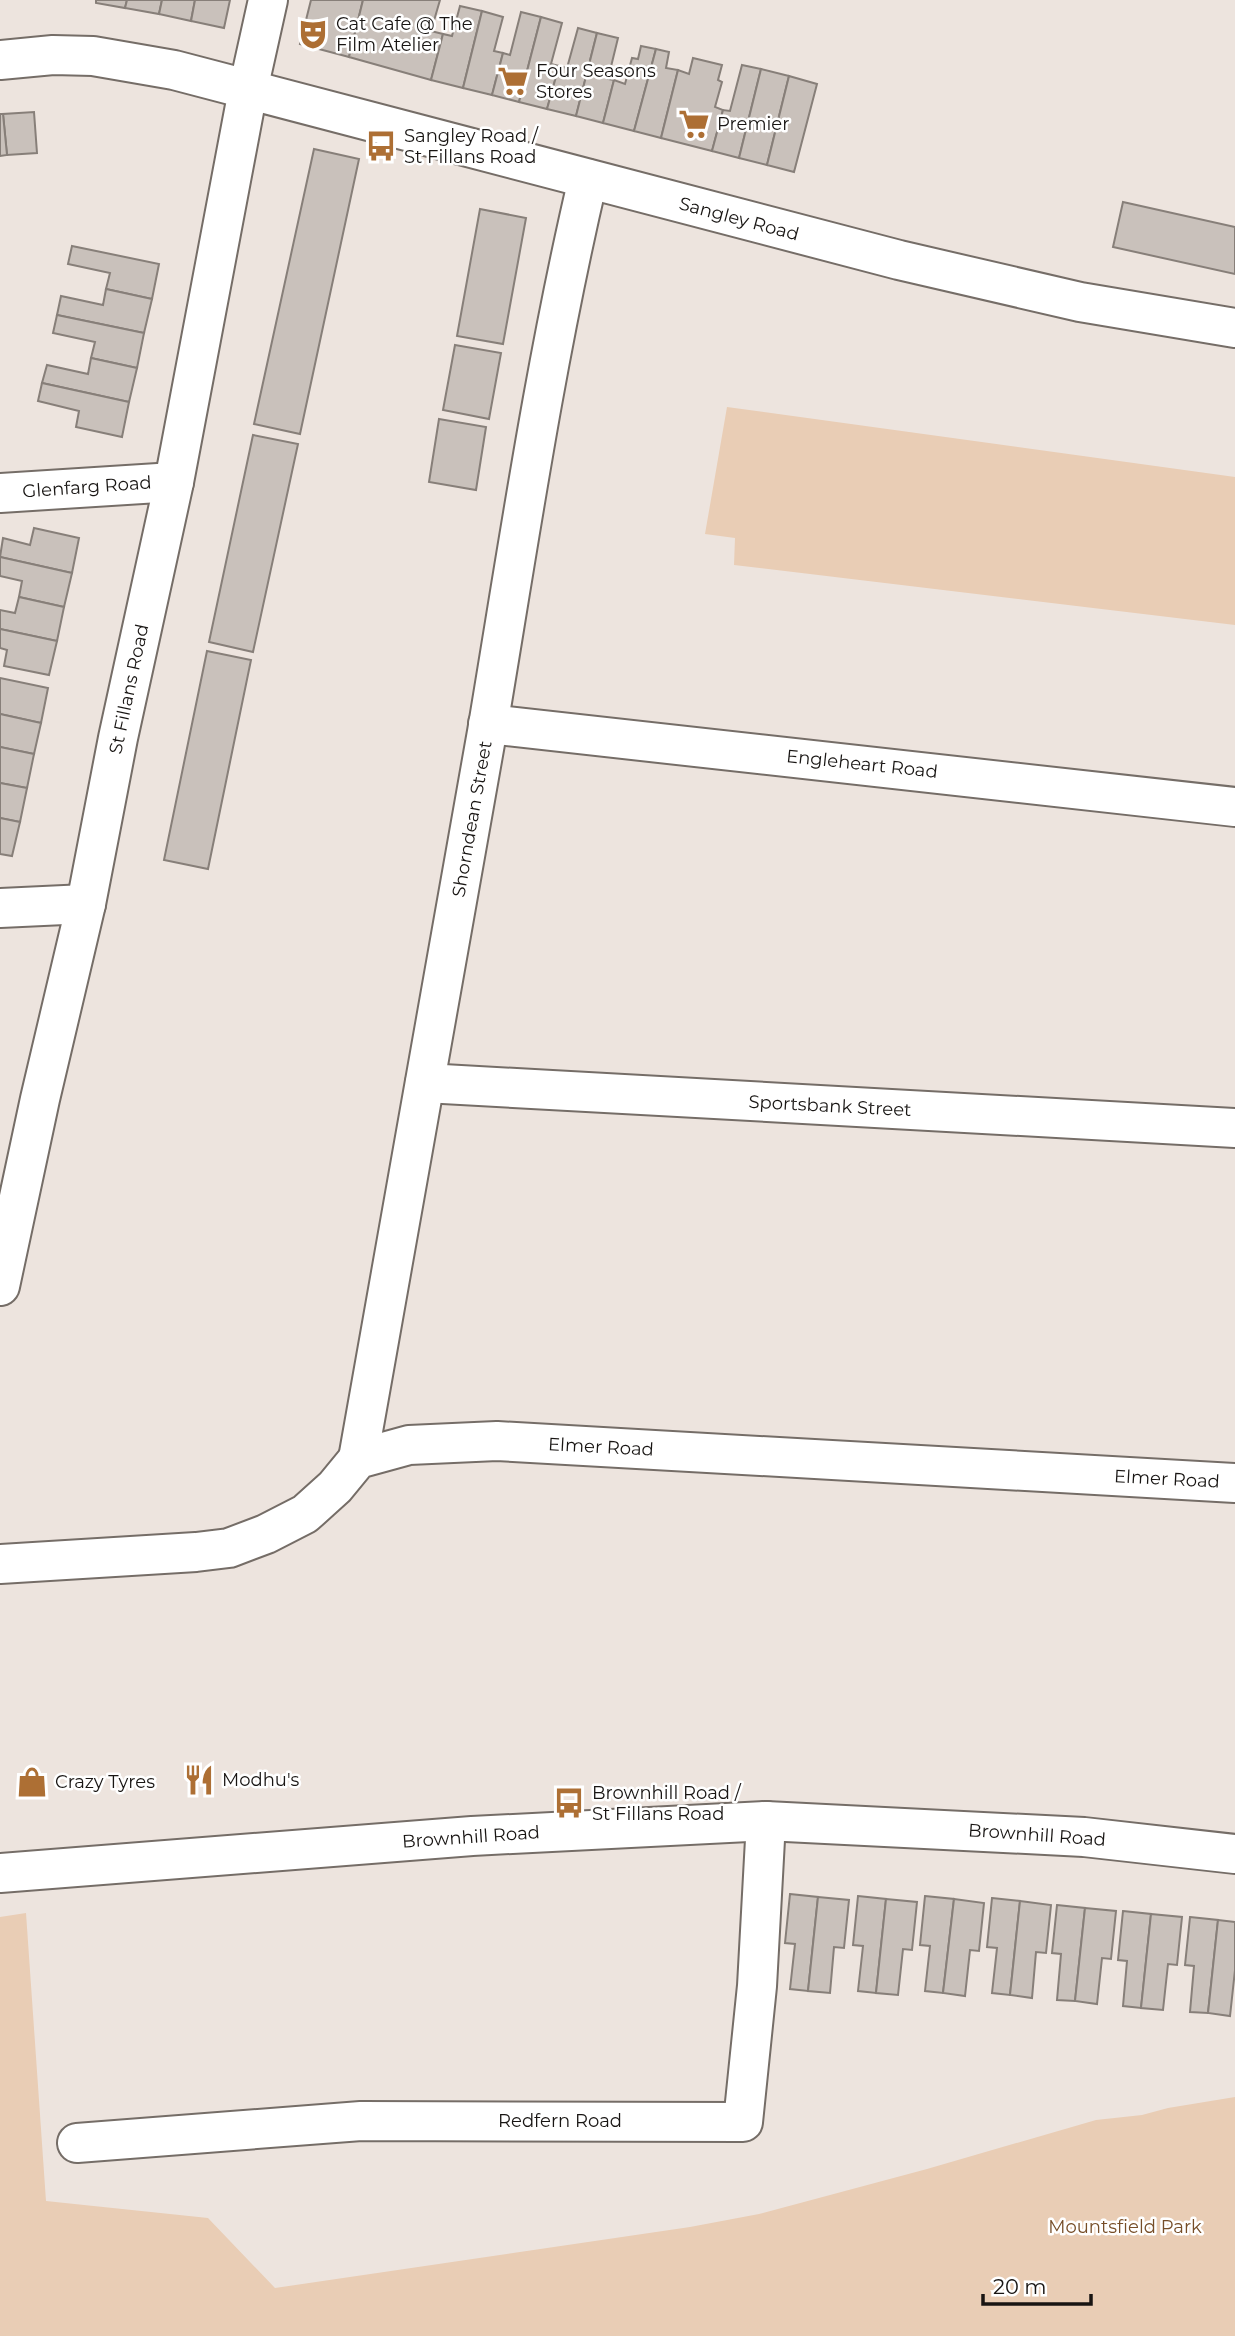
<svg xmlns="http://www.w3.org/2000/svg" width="1235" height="2336" font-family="Montserrat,sans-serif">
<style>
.green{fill:#e9cdb5}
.building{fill:#c9c1bb;stroke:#877f79;stroke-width:2}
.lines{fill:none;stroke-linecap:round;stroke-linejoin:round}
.street-casing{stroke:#756d67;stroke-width:42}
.secondary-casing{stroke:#756d67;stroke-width:42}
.highway-casing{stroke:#756d67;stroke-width:42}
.street{stroke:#fff;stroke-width:38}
.secondary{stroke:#fff;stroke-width:38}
.highway{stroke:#fff;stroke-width:38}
.labels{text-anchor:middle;stroke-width:5;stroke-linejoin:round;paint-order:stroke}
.poi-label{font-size:18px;fill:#181513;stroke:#fff;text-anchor:start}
.street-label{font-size:18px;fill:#181513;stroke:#fff}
.park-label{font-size:18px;fill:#764d27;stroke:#fff}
</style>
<rect width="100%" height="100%" fill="#ede4de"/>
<!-- green -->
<g class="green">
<path d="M727,407L1235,477V625L734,565L735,538L705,534Z"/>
<path d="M26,1913L46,2201L208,2218L275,2288L690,2227L759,2214L927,2169L1096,2120L1142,2115L1168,2108L1235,2097V2336H0V1917Z"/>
</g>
<!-- building -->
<g class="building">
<path d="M96,0H127L125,8L96,3Z"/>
<path d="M127,0H162L159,14L125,8Z"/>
<path d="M162,0H195L191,21L159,14Z"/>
<path d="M195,0H230L224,28L191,21Z"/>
<path d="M311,0H363L349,57L300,44Z"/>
<path d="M363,0H440L431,31L443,34L431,80L349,57Z"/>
<path d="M460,6L482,11L463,88L431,80L443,34L452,36Z"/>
<path d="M482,11L503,17L494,51L503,53L492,95L463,88Z"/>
<path d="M521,12L541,17L519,102L492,95L503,53L510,55Z"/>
<path d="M541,17L562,23L551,64L559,66L547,109L519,102Z"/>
<path d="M578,28L597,33L576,116L547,109L559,66L567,68Z"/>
<path d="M597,33L618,38L608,79L614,80L603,123L576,116Z"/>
<path d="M641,46L656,49L634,131L603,123L614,80L625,84L632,58L638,59Z"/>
<path d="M656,49L669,52L666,68L678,70L661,138L634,131Z"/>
<path d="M693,58L722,65L718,80L722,82L715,107L723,110L712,151L661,138L678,70L689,74Z"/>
<path d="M742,65L761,69L739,158L712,151L723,110L730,111Z"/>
<path d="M761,69L789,76L767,165L739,158Z"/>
<path d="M789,76L817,84L794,172L767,165Z"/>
<path d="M34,112L37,153L7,155L3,114Z"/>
<path d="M0,114H3L7,155L0,156Z"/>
<path d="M314,149L359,159L300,434L254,424Z"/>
<path d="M1123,202L1235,227V274L1113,247Z"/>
<path d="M480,209L526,218L503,344L457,336Z"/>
<path d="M72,246L159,264L152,299L106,289L110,273L68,264Z"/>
<path d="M106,289L152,299L144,333L57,315L61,296L103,305Z"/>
<path d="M57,315L144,333L137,368L91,358L95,342L53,333Z"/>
<path d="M455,345L501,353L489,419L443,410Z"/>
<path d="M91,358L137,368L129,402L42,383L47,365L88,374Z"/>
<path d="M42,383L129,402L122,437L76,427L79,411L38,401Z"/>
<path d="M439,419L486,427L476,490L429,482Z"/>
<path d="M253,435L298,444L253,652L209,642Z"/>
<path d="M34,528L79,538L72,573L0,557L3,538L30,545Z"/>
<path d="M0,557L72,573L64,607L19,597L22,581L0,576Z"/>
<path d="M19,597L64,607L57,641L0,629V610L15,613Z"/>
<path d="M0,629L57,641L49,675L4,666L7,650L0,648Z"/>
<path d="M207,651L251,660L208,869L164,860Z"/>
<path d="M0,678L48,688L41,723L0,714Z"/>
<path d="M0,714L41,723L34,754L0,747Z"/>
<path d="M0,747L34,754L27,788L0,783Z"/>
<path d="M0,783L27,788L20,822L0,818Z"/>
<path d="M0,818L20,822L12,856L0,854Z"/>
<path d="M790,1894L818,1897L808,1991L790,1989L795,1944L785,1943Z"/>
<path d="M858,1896L886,1899L876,1993L858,1991L863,1946L853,1945Z"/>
<path d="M925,1896L954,1899L943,1993L925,1991L930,1946L920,1945Z"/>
<path d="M818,1897L849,1900L844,1948L834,1947L830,1993L808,1991Z"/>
<path d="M992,1898L1020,1901L1010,1995L992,1993L997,1948L987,1947Z"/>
<path d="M886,1899L917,1902L912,1950L903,1949L898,1995L876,1993Z"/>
<path d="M954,1899L984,1903L979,1951L970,1950L965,1996L943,1993Z"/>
<path d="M1020,1901L1051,1905L1046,1953L1036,1952L1032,1998L1010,1995Z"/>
<path d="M1057,1905L1085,1908L1075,2001L1057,2000L1061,1954L1052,1953Z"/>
<path d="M1085,1908L1116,1911L1111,1959L1102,1958L1097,2004L1075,2001Z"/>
<path d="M1123,1911L1151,1914L1141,2008L1123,2006L1127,1961L1118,1960Z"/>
<path d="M1151,1914L1182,1917L1177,1965L1168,1964L1163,2010L1141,2008Z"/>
<path d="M1190,1917L1218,1920L1208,2013L1190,2012L1194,1966L1185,1965Z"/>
<path d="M1218,1920L1235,1922V1970L1230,2016L1208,2013Z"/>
</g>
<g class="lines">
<!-- street casing -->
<g class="street-casing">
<g id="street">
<path d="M0,493L174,482"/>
<path d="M488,724L1235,807"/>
<path d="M0,908L86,904"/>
<path d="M425,1083L1235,1128"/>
<path d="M0,1286L40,1099L86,904L118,738L174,482L248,90L268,0"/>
<path d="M358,1459C401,1217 446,975 487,732C518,547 545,362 588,179"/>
<path d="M0,1564L196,1552L229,1548L266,1534L305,1514L335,1487L358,1459L409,1445L497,1441L1235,1483"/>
<path d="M77,2143L361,2121L743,2122L757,1986L766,1821"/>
</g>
</g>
<!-- secondary casing -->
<g class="secondary-casing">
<path id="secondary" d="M0,60L53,55L93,56L174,70L899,260L1080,302L1235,328"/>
</g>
<!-- highway casing -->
<g class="highway-casing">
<path id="highway" d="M0,1873L472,1836L766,1821L1084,1837L1235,1854"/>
</g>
<!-- street -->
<use href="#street" class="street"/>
<!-- secondary -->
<use href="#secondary" class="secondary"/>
<!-- highway -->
<use href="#highway" class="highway"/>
</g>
<!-- icons -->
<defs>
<g id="theatre-bare" transform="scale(2.415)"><path d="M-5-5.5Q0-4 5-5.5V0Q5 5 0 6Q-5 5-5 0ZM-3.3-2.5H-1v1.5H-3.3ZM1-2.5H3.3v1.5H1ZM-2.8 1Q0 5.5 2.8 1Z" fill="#ad6f34" stroke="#fff" stroke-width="2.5" paint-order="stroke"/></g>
<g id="supermarket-bare" transform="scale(2.415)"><path d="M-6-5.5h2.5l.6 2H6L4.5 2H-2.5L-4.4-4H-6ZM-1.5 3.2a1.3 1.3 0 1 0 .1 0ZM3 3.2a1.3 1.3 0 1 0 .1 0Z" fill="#ad6f34" stroke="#fff" stroke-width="2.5" paint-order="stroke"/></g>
<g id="bus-bare" transform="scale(2.415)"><path d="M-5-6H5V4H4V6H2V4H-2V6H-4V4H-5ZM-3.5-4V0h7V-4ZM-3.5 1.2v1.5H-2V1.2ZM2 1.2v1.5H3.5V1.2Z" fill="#ad6f34" stroke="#fff" stroke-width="2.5" paint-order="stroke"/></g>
<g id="restaurant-bare" transform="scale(2.415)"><path d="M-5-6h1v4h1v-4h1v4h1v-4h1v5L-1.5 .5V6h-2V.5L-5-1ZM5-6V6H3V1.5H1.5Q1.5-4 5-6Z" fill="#ad6f34" stroke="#fff" stroke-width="2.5" paint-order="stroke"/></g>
<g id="shop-bare" transform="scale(2.415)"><path d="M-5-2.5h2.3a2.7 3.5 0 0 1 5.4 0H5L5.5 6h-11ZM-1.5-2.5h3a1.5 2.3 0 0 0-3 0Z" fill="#ad6f34" stroke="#fff" stroke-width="2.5" paint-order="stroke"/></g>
</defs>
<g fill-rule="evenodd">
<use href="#theatre-bare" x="313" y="34"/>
<use href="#supermarket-bare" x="513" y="81"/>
<use href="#supermarket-bare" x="694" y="124"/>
<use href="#bus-bare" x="381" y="146"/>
<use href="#restaurant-bare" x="199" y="1780"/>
<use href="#shop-bare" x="32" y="1782"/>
<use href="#bus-bare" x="569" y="1803"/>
</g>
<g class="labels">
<!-- poi labels -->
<g class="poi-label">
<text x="336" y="30">Cat Cafe @ The<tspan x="336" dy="21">Film Atelier</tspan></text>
<text x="536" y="77">Four Seasons<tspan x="536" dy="21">Stores</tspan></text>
<text x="717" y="130">Premier</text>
<text x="404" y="142">Sangley Road /<tspan x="404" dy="21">St Fillans Road</tspan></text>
<text x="222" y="1786">Modhu's</text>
<text x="55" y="1788">Crazy Tyres</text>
<text x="592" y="1799">Brownhill Road /<tspan x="592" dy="21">St Fillans Road</tspan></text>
</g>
<!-- street labels -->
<g class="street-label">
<text transform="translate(739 219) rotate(15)" y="6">Sangley Road</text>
<text transform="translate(87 487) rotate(-4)" y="6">Glenfarg Road</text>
<text transform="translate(129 689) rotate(-78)" y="6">St Fillans Road</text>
<text transform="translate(862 764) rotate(6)" y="6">Engleheart Road</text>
<text transform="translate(472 819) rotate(-80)" y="6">Shorndean Street</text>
<text transform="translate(830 1106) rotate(3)" y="6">Sportsbank Street</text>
<text transform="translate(601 1447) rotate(3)" y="6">Elmer Road</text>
<text transform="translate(1167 1479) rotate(3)" y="6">Elmer Road</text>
<text transform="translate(1037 1835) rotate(4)" y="6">Brownhill Road</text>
<text transform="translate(471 1837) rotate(-4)" y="6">Brownhill Road</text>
<text x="560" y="2127">Redfern Road</text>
</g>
<!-- park labels -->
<g class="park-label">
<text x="1125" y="2233">Mountsfield Park</text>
</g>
</g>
<!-- scale -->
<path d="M983 2294v10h108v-10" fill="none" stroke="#181513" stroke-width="3.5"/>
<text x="993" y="2294" font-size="21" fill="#181513" stroke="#ffffff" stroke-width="5" paint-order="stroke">20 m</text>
</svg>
